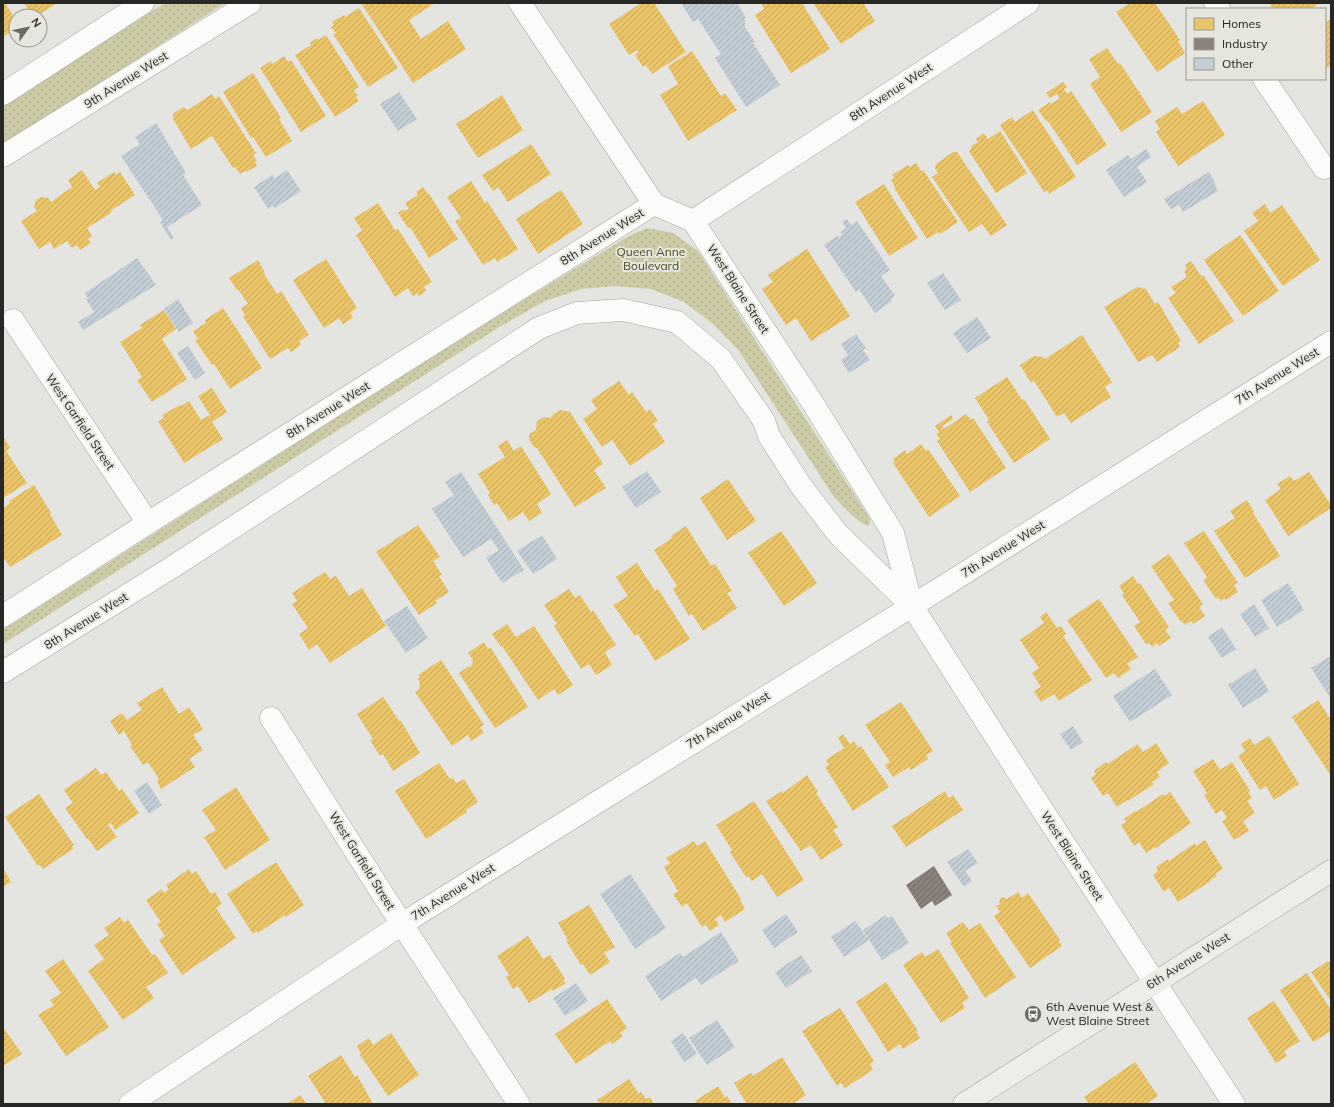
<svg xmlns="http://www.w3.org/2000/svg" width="1334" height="1107" font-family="Mulish,sans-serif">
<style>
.green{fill:url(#green-dots)}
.homes{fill:url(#homes-hatch)}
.industry{fill:url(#industry-hatch)}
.building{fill:url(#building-hatch)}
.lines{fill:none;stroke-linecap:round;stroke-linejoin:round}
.street-casing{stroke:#a4a4a1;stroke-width:23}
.secondary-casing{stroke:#a4a4a1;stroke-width:23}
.street{stroke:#fbfbfa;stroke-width:22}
.secondary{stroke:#eeeee8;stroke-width:22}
.labels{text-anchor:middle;stroke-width:4;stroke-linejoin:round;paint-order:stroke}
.street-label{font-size:12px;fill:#272725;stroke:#e6e6de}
.park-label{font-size:12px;fill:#4d4b22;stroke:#e6e6de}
.poi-label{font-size:12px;fill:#272725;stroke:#e6e6de;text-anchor:start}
</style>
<defs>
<pattern id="green-dots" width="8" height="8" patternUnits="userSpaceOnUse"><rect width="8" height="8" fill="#cdcba5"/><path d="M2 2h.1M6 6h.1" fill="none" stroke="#b0ae8e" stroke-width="1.8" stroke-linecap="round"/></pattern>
<pattern id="homes-hatch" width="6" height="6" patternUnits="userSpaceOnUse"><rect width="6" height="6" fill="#e9c46a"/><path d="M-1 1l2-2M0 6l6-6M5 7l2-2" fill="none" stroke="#c8a85c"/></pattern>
<pattern id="industry-hatch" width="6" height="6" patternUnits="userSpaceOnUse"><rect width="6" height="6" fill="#8a817c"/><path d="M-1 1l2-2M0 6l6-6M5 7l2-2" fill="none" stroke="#716a65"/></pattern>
<pattern id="building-hatch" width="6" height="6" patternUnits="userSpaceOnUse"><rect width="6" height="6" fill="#c2cdd6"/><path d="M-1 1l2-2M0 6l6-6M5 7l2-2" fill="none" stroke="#a7b0b8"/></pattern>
</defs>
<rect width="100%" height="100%" fill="#e4e4e0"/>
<!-- green -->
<g class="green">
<path d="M165,3H225L3,145V106Z"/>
<path d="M647,228L673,233L698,251L870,519L869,526C857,523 843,506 834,497L739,351L712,323L684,302L651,289L615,286L581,289L545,301L501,326L3,644V630C211,498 418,363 629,236Z"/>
</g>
<!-- homes -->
<g class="homes">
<path d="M3,3H5L16,20V28L3,37Z"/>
<path d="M24,3H57L37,16H32Z"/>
<path d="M361,3H435L409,20L421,39L448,21L466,49L413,83Z"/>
<path d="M641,3H654L686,52L652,74L646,65L643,67L635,55L639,52L637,50L629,55L609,24Z"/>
<path d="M761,3H802L830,49L791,73L755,15L764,9Z"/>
<path d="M813,3H863L875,21L841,44Z"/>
<path d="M1130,3H1155L1180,40L1178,41L1185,53L1157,72L1116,12Z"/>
<path d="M1269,3H1319L1310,9H1273Z"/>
<path d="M359,8L398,68L368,87L333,34L336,33L331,27L334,25L332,22L344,15L345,17Z"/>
<path d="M1331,19V65L1325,69V23Z"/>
<path d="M326,35L359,87L354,90L358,96L356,97L359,101L335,117L295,55L311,45L310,43L317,38L318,40Z"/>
<path d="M1107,48L1118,64L1120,63L1152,112L1121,132L1090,84L1100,77L1089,59Z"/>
<path d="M692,51L721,96L725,93L737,110L688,141L660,95L678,84L668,66Z"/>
<path d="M284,56L288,62L291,60L326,116L301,132L260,68L271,61L272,64Z"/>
<path d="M253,73L281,118L279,119L292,141L266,157L253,137L251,138L223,92Z"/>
<path d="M1063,82L1067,87L1064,89L1067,94L1071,91L1107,145L1077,165L1048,121L1047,122L1038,110L1050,102L1051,104L1060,98L1057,94L1050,98L1046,93Z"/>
<path d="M212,94L215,99L219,96L256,153L253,155L257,161L255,162L257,166L246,172L245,171L240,174L235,167L233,168L212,136L191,149L173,119V114L183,107L188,110Z"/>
<path d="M502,95L523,130L478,158L456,124Z"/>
<path d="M1203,101L1225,135L1178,166L1156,132L1160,129L1155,121L1177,107L1182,114Z"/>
<path d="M1033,110L1076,177L1049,194L1047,190L1044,192L1000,125L1012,117L1015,122Z"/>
<path d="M1000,131L1027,173L996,193L969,151L972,148L971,146L978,142L976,139L984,133L988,139Z"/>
<path d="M531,144L551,174L508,202L498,187L493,191L482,175Z"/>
<path d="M953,152H957L1007,225L991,236L982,224L969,232L932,177L938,173L935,168L936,164Z"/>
<path d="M916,163L921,171L923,170L958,222L940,234L938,232L927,239L894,188L895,187L891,180L894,178L892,175L908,165L910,167Z"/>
<path d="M82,170L95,190L100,187L97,183L114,172L116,175L120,172L135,195L110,211L111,213L87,228L92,236L88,239L91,243L80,250L77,245L72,248L67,241L54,249L50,242L39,249L21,221L37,211L34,207L36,200L41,197L48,198L51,202L72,187L68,180Z"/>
<path d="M471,181L485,203L487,201L518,249L497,262L495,258L483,265L455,221L461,218L447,197Z"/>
<path d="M884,184L918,238L889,256L855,202Z"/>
<path d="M423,187L428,194H429L458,239L429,258L410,227L408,228L398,213L404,209L405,211L409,209L405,203L418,195L416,192Z"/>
<path d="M561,190L583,224L538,254L516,219Z"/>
<path d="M378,203L395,230L398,229L432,282L424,287L426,291L419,296L417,293L413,296L408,288L395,297L356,235L362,230L354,218Z"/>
<path d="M1265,204L1270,213L1282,205L1320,260L1283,286L1244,231L1258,221L1252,213Z"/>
<path d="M1240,235L1279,291L1243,316L1204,260Z"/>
<path d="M807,249L850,316L811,341L796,318L786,325L762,289L773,282L768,275Z"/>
<path d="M326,259L357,308L350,313L353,318L343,324L339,318L324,328L293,280Z"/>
<path d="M258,260L265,273L264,274L277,294L281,291L309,335L299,341L301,345L291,352L288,348L270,359L243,316L245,315L241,308L248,304L238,289L237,290L229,278Z"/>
<path d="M1191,261L1201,276L1203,275L1234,321L1199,344L1168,298L1176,293L1171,287L1187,277L1184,271L1187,269L1185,265Z"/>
<path d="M1137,287L1146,289L1155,304L1158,302L1181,341L1178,343L1180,347L1157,362L1152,355L1138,362L1104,307Z"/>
<path d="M223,308L262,368L230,389L214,364L212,365L195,340L198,339L193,331L206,323L205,320Z"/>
<path d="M164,310L176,329L162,339L187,379L152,402L137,380L142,377L120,342L142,328L140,325Z"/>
<path d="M1082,335L1112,382L1105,387L1111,397L1071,423L1064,413L1057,417L1034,381L1031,383L1020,365L1034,356L1043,357L1045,359Z"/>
<path d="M1007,377L1022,400L1024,399L1050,439L1014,463L987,422L989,420L975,398Z"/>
<path d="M619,381L629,395L632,392L646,412L650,409L658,421L653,424L665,442L630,466L612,440L602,447L583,419L597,409L591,400Z"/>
<path d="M212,388L227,412L212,422L223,439L184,463L158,421L164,418L162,415L180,405L181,406L189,401L201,420L210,415L198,396Z"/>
<path d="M560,410L570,412L603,464L594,470L606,488L575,507L537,448L534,447L529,439V434L536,430L537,421L544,417L551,418L552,415Z"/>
<path d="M966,414L971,420L973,418L1006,468L970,492L937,441L940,439L936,434L939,432L935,426L951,415L953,419L942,426L944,429Z"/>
<path d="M3,436L10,448L6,451L27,483L3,498Z"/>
<path d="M507,440L514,451L521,446L551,494L537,504L542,513L529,521L523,512L509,521L497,503L494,505L488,495L490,493L478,474L505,457L498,446Z"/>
<path d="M921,444L926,451L928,449L960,496L929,517L893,463L895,462L893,459L905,450L907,454Z"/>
<path d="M1309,472L1331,505V508L1288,536L1265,500L1281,489L1277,484L1290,476L1294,481Z"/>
<path d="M728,479L756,521L727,540L700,498Z"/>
<path d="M34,485L51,513L50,514L62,535L10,567L3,557V508L10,503L9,501Z"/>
<path d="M1247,500L1254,512L1253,513L1280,556L1245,578L1214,531L1235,518L1230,511Z"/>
<path d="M418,525L440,557L433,561L442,575L439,576L449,592L435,601L437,603L419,615L376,552Z"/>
<path d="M686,526L711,566L715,564L732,591L727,593L737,608L703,631L692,614L689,616L673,589L677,586L654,550L672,538L671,536Z"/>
<path d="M781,531L817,583L784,606L748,553Z"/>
<path d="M1204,531L1238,583L1234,585L1238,592L1226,600L1225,598L1221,601L1218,597L1216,599L1203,580L1207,577L1184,543Z"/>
<path d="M1169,554L1203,604L1199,607L1205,616L1193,624L1191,621L1185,625L1182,621L1181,622L1168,603L1174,600L1151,566Z"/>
<path d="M637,563L655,591L658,589L690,639L655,661L638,634L635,636L613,605L628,596L616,577Z"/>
<path d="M325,572L330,579L336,576L349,596L362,588L386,626L330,663L317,644L309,650L299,634L308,628L292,604L297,601L292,593Z"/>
<path d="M1133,576L1138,584L1140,583L1169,627L1165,630L1171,638L1159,646L1157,643L1152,647L1149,643L1146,644L1134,626L1140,622L1122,595L1124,593L1119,586Z"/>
<path d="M569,589L575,598L580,595L591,612L593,610L616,645L605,652L612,665L596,675L589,664L581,669L554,626L557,624L544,605Z"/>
<path d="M1099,599L1138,657L1127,664L1131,669L1118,678L1114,673L1106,678L1067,620Z"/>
<path d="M1046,612L1057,628L1061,626L1066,634L1063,636L1092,680L1059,701L1054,694L1041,702L1034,691L1041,687L1032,673L1039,668L1020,640L1044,623L1040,617Z"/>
<path d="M507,624L516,637L534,626L573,685L558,695L554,689L538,700L502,646L501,647L492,634Z"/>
<path d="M484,642L488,649L491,648L528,707L495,728L459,673L469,666L471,667L473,660L468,653Z"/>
<path d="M441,660L484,725L480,727L484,733L471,741L468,735L452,746L415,692L419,689L420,683L418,679L420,677L418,675Z"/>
<path d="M162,687L179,714L189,707L203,729L193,735L203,750L189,759L195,767L161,789L157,781L159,779L148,762L143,765L130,746L132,745L124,731L119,735L110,721L122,713L127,720L142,710L137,703Z"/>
<path d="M383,697L400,722L401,721L420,753L393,771L383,754L380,756L370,740L373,739L357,714Z"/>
<path d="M1318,700L1331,720V776L1292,717Z"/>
<path d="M901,702L933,751L926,755L928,759L911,770L909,767L893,777L885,765L890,762L865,725Z"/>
<path d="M843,734L850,744L854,741L858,748L861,746L889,787L853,811L825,767L829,765L826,760L844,748L838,738Z"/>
<path d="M1269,736L1299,784L1274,800L1266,786L1260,790L1238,756L1245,751L1241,744L1250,738L1254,745Z"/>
<path d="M1156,743L1169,763L1157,772L1160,777L1152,782L1154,784L1128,801L1127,800L1117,807L1108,793L1103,796L1091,778L1096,774L1094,771L1106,762L1108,764L1137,744L1143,752Z"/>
<path d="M1213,759L1220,770L1232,762L1250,791L1248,792L1252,798L1247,801L1255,813L1243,821L1249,831L1234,840L1222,821L1227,818L1222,810L1216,814L1204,795L1207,793L1193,771Z"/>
<path d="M439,763L450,779L453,778L456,783L464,779L478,802L466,810L467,812L426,839L395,791Z"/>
<path d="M96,768L101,775L106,772L119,791L122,789L139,813L115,830L111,823L108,825L117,837L97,851L88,839H87L65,808L73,803L64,790Z"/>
<path d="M807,775L818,792L816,793L838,827L833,830L843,845L821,860L811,845L801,851L766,801L782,791L783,793Z"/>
<path d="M236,787L270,840L225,870L204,837L216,830L202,810Z"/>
<path d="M945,791L949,798L953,795L963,810L906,847L892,826Z"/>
<path d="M1170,792L1191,823L1156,848L1155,847L1146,853L1139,842L1134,846L1121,825L1126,822L1124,819L1135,811L1136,812L1163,794L1165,796Z"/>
<path d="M39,794L74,845L72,846L73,849L43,869L40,865L38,866L5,817Z"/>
<path d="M754,801L804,880L777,897L762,874L752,881L748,876L746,877L730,852L732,850L716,825Z"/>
<path d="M1205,840L1223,869L1215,874L1217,876L1210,880L1211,881L1178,902L1169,888L1164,892L1153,875L1158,871L1156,867L1168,859L1169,861L1195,843L1196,846Z"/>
<path d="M694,841L697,846L705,841L741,899L740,900L745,909L725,922L721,915L715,919L719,925L710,931L706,925L702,927L687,903L682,907L673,894L678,891L664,867L670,863L666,858Z"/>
<path d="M276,862L304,905L286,917L285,915L258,933L257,931L253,934L227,894Z"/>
<path d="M3,868L11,882L3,887Z"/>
<path d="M189,869L192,874L196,871L211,894L215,892L222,904L216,908L236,938L182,975L159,940L165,936L157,924L161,922L146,900L162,889L164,893L169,889L166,885Z"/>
<path d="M1018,892L1022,898L1028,893L1060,940L1059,941L1062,946L1030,968L994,916L1000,912L996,906L1000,904L999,902L1000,899L1002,897L1007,899Z"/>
<path d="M589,905L615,947L604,953L610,962L590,975L583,964L581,965L566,941L568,940L558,923Z"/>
<path d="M120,917L124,923L128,920L152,955L155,954L168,973L146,987L154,998L123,1020L88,971L104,959L94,945L109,935L104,928Z"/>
<path d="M963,922L969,930L980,923L1016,977L985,998L950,943L952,942L946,933Z"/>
<path d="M528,936L543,959L550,955L565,979L563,980L566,983L553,991L552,989L529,1003L518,986L513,989L506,977L509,975L497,956Z"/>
<path d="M938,949L969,998L962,1003L965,1008L941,1023L903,965L922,952L925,957Z"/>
<path d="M63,959L109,1027L66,1056L38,1015L54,1005L50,1000L61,993L45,971Z"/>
<path d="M1328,961L1331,964V1001L1311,972Z"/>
<path d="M1307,973L1331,1010V1031L1313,1042L1280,990Z"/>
<path d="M886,982L918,1031L916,1032L920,1038L903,1049L900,1044L888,1052L856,1002Z"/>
<path d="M607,999L627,1028L620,1033L623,1036L612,1044L610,1041L576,1064L555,1034Z"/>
<path d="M1274,1001L1300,1041L1284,1051L1287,1056L1276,1063L1247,1018Z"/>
<path d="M840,1008L874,1061L870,1064L873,1070L845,1088L841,1083L837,1086L802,1031Z"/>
<path d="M3,1027L22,1054L3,1066Z"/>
<path d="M391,1033L419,1075L388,1096L360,1055L361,1054L357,1046L369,1038L373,1045Z"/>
<path d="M341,1055L355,1077L357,1075L373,1104H326L308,1076Z"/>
<path d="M782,1057L806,1095L794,1103V1104H747L734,1083L751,1073L753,1076Z"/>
<path d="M1135,1062L1158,1096L1146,1104H1089L1084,1097Z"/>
<path d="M629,1079L639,1094L641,1092L646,1099L650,1097L654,1104H600L597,1100Z"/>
<path d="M718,1086L725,1098L727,1096L732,1104H698L695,1101Z"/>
<path d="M300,1095L307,1104H287Z"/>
</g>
<!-- industry -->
<path class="industry" d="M934,866L952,895L935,906L932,901L921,909L906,885Z"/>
<!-- building -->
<g class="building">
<path d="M681,3H737L745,16V27L755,42L753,43L780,85L746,107L715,58L721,54L698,19L693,22Z"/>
<path d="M399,92L417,119L398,131L380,104Z"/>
<path d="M156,123L186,173L183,175L202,205L167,227L174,238L171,240L160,222L163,220L121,156L140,144L135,137Z"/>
<path d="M1146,149L1151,157L1137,167L1147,182L1124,197L1106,170L1128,155L1131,159Z"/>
<path d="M287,170L301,191L275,208L273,206L268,209L254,187L272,175L274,179Z"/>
<path d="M1209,172L1215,182L1214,183L1218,191L1183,212L1179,205L1171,209L1164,199Z"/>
<path d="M847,219L851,225L857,221L890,270L881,276L895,296L891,299L892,301L875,313L859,289L856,292L824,245L837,236L839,237L842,235L841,232L846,228L842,222Z"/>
<path d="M137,258L156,285L83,330L78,322L94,312L86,299L88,298L85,293Z"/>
<path d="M943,273L961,300L945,310L927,283Z"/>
<path d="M178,299L193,323L179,332L164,309Z"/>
<path d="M977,317L991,338L967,353L953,333Z"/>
<path d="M856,334L866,348L863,350L870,360L849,373L841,360L848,355L841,344Z"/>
<path d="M188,346L205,373L195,380L177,353Z"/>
<path d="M647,471L661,492L636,508L622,487Z"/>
<path d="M461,472L524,570L502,583L486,558L499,550L491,539L463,557L432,509L454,495L445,482Z"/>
<path d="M542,535L557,559L533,574L517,551Z"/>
<path d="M1288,583L1304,610L1277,627L1261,600Z"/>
<path d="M1254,604L1269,628L1255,637L1240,614Z"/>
<path d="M407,606L428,638L406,653L384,621Z"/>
<path d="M1222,627L1236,649L1222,658L1208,637Z"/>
<path d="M1331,656V699L1311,668Z"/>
<path d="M1255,668L1269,691L1243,708L1228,685Z"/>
<path d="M1155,669L1172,695L1130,722L1113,696Z"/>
<path d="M1073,726L1083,742L1071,750L1060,734Z"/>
<path d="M147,782L162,805L149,814L134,791Z"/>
<path d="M968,849L978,863L965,871L972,881L964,887L947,862Z"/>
<path d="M630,874L666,928L635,949L600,894Z"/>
<path d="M786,914L798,932L774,948L762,930Z"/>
<path d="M886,915L888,918L892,916L909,943L882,960L863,930Z"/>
<path d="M855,921L869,940L844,957L831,937Z"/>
<path d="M721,932L739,961L701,985L696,978L661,1001L645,976L680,953L683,957Z"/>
<path d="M801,955L812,971L786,988L775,972Z"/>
<path d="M576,983L588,1001L565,1016L553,998Z"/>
<path d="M717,1020L735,1047L707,1065L689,1038Z"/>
<path d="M683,1033L697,1054L684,1062L671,1041Z"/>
</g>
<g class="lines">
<!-- street casing -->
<g class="street-casing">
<g id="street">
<path d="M520,3L654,204L693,221L814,405L893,533L912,606"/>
<path d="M1215,3L1219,9"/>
<path d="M1264,79L1324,168"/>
<path d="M3,94L143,3"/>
<path d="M3,156L250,3"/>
<path d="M693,221L1028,3"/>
<path d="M13,320L148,523"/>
<path d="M3,616L148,523L654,204"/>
<path d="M3,672L171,568L539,328L577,313L623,310L677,322L721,359L764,421L769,436L801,486L838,534L912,606L1034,797L1234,1104"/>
<path d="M271,718L385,898L519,1104"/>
<path d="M130,1104L402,924L944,586L1331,342"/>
</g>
</g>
<!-- secondary casing -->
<g class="secondary-casing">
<path id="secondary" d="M964,1104L1331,871"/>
</g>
<!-- street -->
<use href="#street" class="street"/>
<!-- secondary -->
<use href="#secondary" class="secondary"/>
</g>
<!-- icons -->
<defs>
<g id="bus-disc" transform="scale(0.9)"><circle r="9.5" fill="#696966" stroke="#e6e6de"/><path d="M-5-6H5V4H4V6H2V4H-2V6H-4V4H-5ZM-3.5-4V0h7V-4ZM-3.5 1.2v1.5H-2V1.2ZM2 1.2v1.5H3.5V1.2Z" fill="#fff"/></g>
</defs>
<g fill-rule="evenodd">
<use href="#bus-disc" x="1033" y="1014"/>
</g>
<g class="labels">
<!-- street labels -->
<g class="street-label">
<text transform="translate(126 80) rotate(-32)" y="4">9th Avenue West</text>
<text transform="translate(891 92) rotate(-33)" y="4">8th Avenue West</text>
<text transform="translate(602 237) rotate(-32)" y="4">8th Avenue West</text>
<text transform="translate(738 289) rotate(57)" y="4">West Blaine Street</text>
<text transform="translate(1277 376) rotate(-32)" y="4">7th Avenue West</text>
<text transform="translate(328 410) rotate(-32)" y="4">8th Avenue West</text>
<text transform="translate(80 422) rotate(56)" y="4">West Garfield Street</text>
<text transform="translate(1003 549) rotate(-32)" y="4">7th Avenue West</text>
<text transform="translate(86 621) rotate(-32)" y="4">8th Avenue West</text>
<text transform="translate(728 720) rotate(-32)" y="4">7th Avenue West</text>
<text transform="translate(1072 856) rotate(57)" y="4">West Blaine Street</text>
<text transform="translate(362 861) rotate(58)" y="4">West Garfield Street</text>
<text transform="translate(453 892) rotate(-32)" y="4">7th Avenue West</text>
<text transform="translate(1188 961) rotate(-32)" y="4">6th Avenue West</text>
</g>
<!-- park labels -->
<g class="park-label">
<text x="651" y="256">Queen Anne<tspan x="651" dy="14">Boulevard</tspan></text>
</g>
<!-- poi labels -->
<g class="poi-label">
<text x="1046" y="1011">6th Avenue West &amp;<tspan x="1046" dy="14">West Blaine Street</tspan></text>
</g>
</g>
<!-- border -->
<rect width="1334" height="1107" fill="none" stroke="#272725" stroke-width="8"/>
<!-- legend -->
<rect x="1186" y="8" width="140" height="72" fill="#e6e6de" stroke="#9a9a94"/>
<rect x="1194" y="18" width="20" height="12" fill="#e9c46a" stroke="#9a9a94"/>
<text x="1222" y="28" font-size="12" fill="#272725">Homes</text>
<rect x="1194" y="38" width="20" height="12" fill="#8a817c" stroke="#9a9a94"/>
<text x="1222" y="48" font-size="12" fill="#272725">Industry</text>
<rect x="1194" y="58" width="20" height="12" fill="#c2cdd6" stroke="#9a9a94"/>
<text x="1222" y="68" font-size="12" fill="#272725">Other</text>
<!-- north arrow -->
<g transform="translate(28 28) rotate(57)"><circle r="19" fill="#e6e6de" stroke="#9a9a94"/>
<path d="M0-3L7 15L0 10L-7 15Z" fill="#696966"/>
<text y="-6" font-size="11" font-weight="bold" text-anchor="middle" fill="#272725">N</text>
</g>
</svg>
